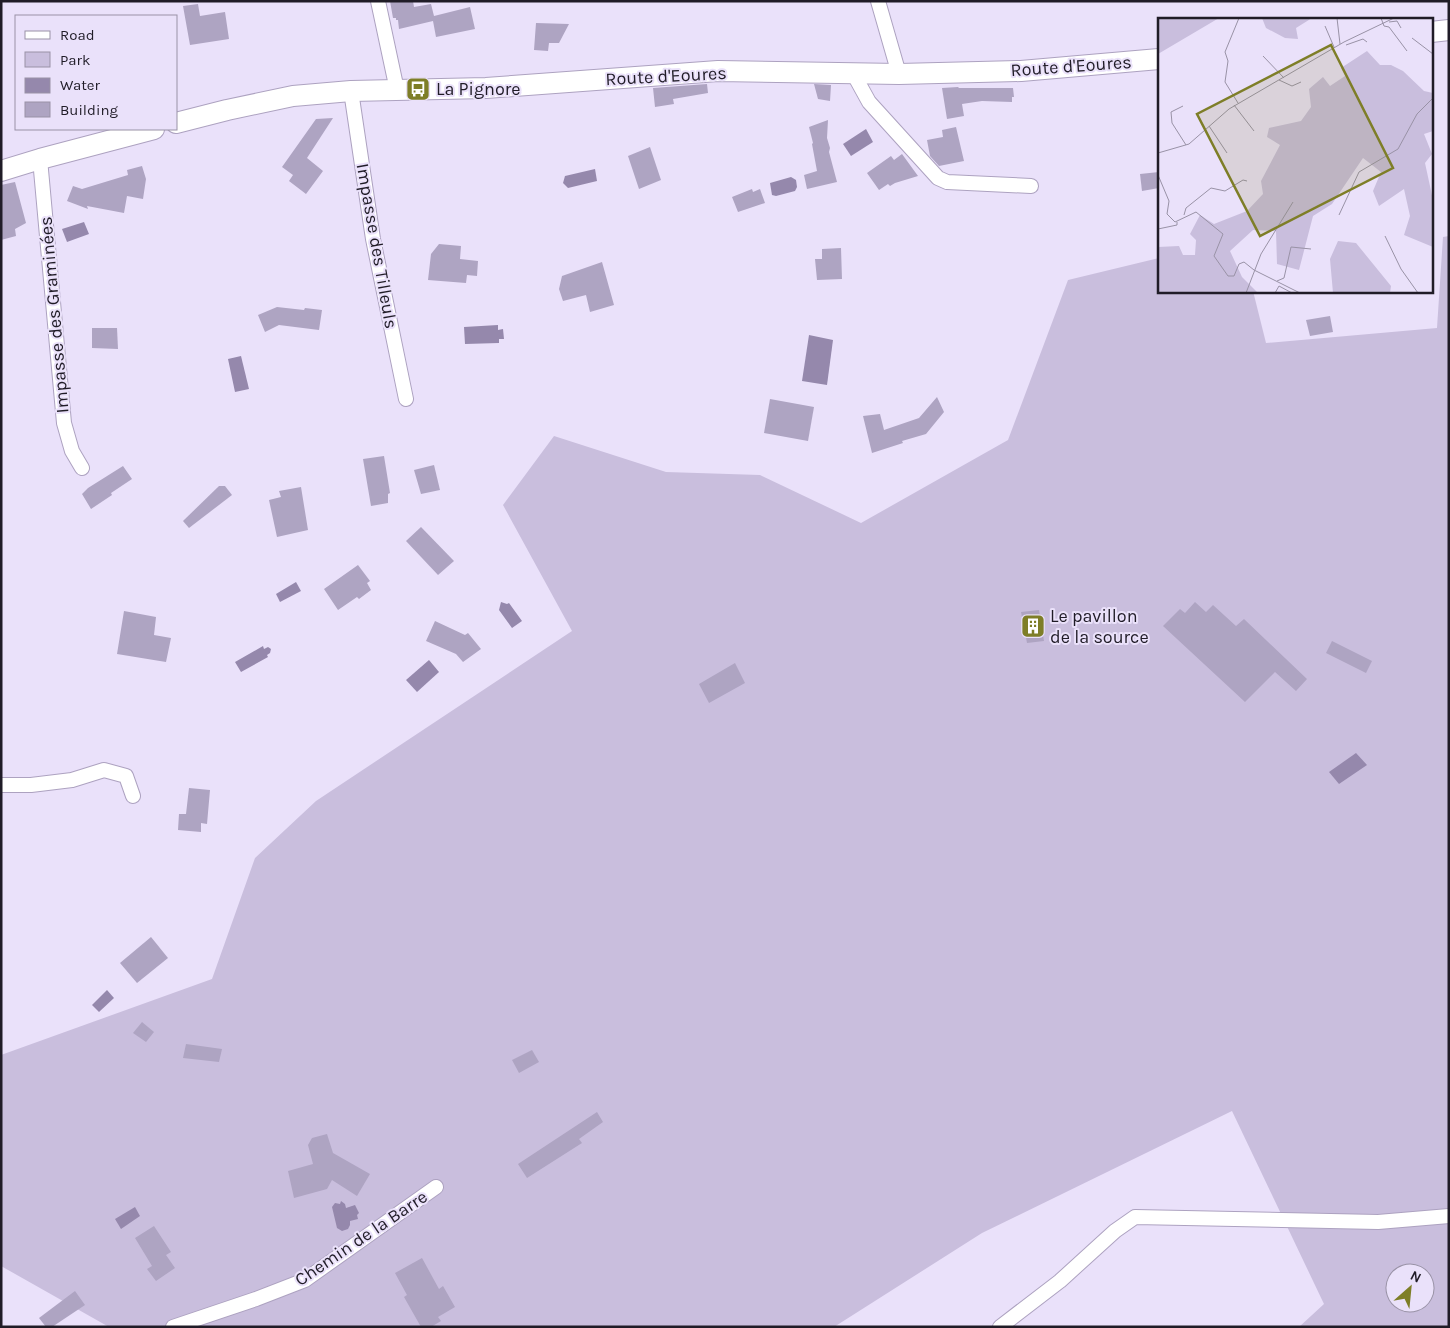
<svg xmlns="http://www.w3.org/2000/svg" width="1450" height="1328" font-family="Karla,sans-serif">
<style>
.green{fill:#c9bedd;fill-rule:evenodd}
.water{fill:#9588ac}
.building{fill:#aea4c2}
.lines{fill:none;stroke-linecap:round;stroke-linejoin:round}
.street-casing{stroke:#ada2c0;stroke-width:16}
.secondary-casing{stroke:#ada2c0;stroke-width:22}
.street{stroke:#fff;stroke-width:14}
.secondary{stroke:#fff;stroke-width:20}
.labels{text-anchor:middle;stroke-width:4;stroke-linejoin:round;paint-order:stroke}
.street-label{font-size:18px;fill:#201c27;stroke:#eae1fa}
.poi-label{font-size:18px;fill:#201c27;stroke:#eae1fa;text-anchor:start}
.inset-road{fill:none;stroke:#9992a6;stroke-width:1}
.view{fill:#7e7e27;fill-opacity:0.15;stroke:#7e7e27;stroke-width:2.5}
.inset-edge{fill:none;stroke:#201c27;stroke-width:2.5}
</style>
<rect width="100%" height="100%" fill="#eae1fa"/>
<!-- green -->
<path class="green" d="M1449,236V1327H1299L1324,1304L1232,1111L982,1233L834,1327H109L1,1266V1055L212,979L255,858L316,801L572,631L503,505L554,436L666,472L760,475L861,523L1008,440L1068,280L1159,258V291H1253L1266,343L1437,328L1443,237ZM1395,1273H1425V1303H1395Z"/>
<!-- water -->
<g class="water">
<path d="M866,129L873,142L851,156L843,144Z"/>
<path d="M595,169L597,181L568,188L563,183L565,176Z"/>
<path d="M791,177L796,180L797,187L795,191L776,196L772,195L770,183Z"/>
<path d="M84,222L89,234L67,242L62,229Z"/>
<path d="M498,325V330L503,329L504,339H499V343L465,344L464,327Z"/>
<path d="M809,335L833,340L827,385L802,381Z"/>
<path d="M241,356L249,389L235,392L228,359Z"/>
<path d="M296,582L301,591L280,602L276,594Z"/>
<path d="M501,602L507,604L509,603L522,621L512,628L499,610Z"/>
<path d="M263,646L264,649L268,647L271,649L270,653L267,655L268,657L241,672L235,662Z"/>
<path d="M429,660L439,672L417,692L406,680Z"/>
<path d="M1356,753L1367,765L1339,784L1329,772Z"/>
<path d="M107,990L114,998L99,1012L92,1005Z"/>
<path d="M341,1201L345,1204L346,1208L355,1205L359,1213L357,1215L358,1219L350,1221V1225L348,1229L342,1231L337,1228L332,1207L335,1203L340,1204Z"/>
<path d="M135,1207L140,1216L121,1229L115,1219Z"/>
</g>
<!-- building -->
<g class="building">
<path d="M390,1H413L414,7L431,4L434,16L470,7L475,29L436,37L433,21L399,29L398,20H396V18H393Z"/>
<path d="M198,4L200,16L225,12L229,39L190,45L183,6Z"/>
<path d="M536,23L569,24L559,43H549L548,51L534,50Z"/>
<path d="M707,84L708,93L673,99L674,104L655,107L653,88Z"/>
<path d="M814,84L831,85L830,101L818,99Z"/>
<path d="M958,87L959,88H1013L1014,97H1012V102L982,101L962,104L964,116L947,119L942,88Z"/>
<path d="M333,118L307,158L323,171L306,194L289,181L293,175L282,167L316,119Z"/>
<path d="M828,120L827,138L830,148L829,152L837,182L807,189L804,175L817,171L812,144L813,143L809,127Z"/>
<path d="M956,127L964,161L939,166L930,156L927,140L943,137L942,130Z"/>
<path d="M650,147L661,180L639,189L628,156Z"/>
<path d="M902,154L918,176L895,183L890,186L888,184L879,190L867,173L891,156L894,160Z"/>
<path d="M142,166L146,179L143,199L127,196L124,213L87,206L88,209L67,201L73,186L82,189L128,175L127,170Z"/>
<path d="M1159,172V188L1142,191L1140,174Z"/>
<path d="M15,182L26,223L15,229L16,236L1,240V185Z"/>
<path d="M752,189L753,192L760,189L765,203L738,212L732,197Z"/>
<path d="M439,244L461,246L460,259L478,261L477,276L467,275L466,283L428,280L431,254Z"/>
<path d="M841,248L842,279L817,280L815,259H822V249Z"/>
<path d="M602,262L614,305L590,312L586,295L563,301L559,289L562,276Z"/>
<path d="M277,307L304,310L305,308L322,310L319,330L279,325L265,332L258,315Z"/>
<path d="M1330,316L1333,332L1310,336L1306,320Z"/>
<path d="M92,328H117L118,349L92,348Z"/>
<path d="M937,397L944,412L926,434L902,441L903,443L872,453L863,416L880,414L884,430L919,418Z"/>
<path d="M770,399L814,407L808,441L764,433Z"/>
<path d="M384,456L390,493L388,494V503L371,506L363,459Z"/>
<path d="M434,465L440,490L421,494L414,470Z"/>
<path d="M123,466L132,479L111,493L112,495L91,509L82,494L88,488Z"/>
<path d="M219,486H225L232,495L189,528L183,521Z"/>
<path d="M301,487L308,530L277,537L269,500L281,497L279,491Z"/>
<path d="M421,527L454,561L438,575L406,541Z"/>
<path d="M358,565L370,581L367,583L371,590L359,599L357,597L338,610L324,589Z"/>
<path d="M1195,602L1206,612L1213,605L1236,626L1244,619L1307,679L1296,691L1275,672L1245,702L1163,626L1180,609L1185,613Z"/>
<path d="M1039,610L1044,641L1027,643L1021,612Z"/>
<path d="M124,611L156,617L154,635L171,638L166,662L117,654Z"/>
<path d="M435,621L465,635L468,633L481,649L463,662L456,654L426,641Z"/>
<path d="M1332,641L1372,661L1366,673L1326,653Z"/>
<path d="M735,663L745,683L709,703L699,684Z"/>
<path d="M189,788L210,790L207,824L201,823V832L178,830L179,814H186Z"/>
<path d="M151,937L168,958L137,983L120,963Z"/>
<path d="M142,1022L154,1032L146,1042L133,1033Z"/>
<path d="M186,1044L222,1049L219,1062L183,1058Z"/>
<path d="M532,1050L539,1062L519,1073L512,1060Z"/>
<path d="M597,1112L603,1122L579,1139L582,1143L527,1178L518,1164Z"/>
<path d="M327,1134L333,1153L370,1174L357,1196L332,1180L327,1189L294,1198L288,1171L313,1164L308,1145L312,1138Z"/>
<path d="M154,1226L171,1252L166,1255L175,1268L156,1281L147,1269L152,1266L135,1238Z"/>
<path d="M422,1258L439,1289L443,1286L455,1307L438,1317L441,1321L431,1327H421L404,1297L407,1295L395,1273Z"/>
<path d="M75,1291L85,1305L52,1327H46L39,1318Z"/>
</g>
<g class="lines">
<!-- street casing -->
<g class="street-casing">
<g id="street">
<path d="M378,1L397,90"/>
<path d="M878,1L899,74"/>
<path d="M853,73L869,102L938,178L947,182L1031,186"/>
<path d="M351,91L373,239L406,399"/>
<path d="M40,159L64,423L72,451L82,468"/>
<path d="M1,785H31L72,780L104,770L126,776L133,796"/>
<path d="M173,1327L256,1299L305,1280L436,1187"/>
<path d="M1000,1327L1060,1281L1115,1231L1135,1217L1378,1222L1449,1216"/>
</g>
</g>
<!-- secondary casing -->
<g class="secondary-casing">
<g id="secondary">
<path d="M1431,32L1449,30"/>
<path d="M176,123L227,110L293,96L351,91L486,88L718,71L899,74L1021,71L1159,59"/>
<path d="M1,171L40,159L154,129"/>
</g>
</g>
<!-- street -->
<use href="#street" class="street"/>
<!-- secondary -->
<use href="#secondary" class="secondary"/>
</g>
<!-- icons -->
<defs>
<g id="bus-square" transform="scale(1.25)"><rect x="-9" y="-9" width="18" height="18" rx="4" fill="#7e7e27" stroke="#eae1fa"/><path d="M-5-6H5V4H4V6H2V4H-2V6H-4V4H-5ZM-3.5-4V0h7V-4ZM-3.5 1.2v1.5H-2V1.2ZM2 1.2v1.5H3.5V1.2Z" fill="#fff"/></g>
<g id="building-square" transform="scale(1.25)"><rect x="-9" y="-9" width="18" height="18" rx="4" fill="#7e7e27" stroke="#eae1fa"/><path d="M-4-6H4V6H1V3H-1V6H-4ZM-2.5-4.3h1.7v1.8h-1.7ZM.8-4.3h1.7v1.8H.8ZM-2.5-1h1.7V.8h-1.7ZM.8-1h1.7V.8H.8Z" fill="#fff"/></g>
</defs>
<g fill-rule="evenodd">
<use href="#bus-square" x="418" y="89"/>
<use href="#building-square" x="1033" y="626"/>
</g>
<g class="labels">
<!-- street labels -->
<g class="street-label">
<text transform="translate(1071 66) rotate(-4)" y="6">Route d'Eoures</text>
<text transform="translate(666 76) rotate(-3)" y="6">Route d'Eoures</text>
<text transform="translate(377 246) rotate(80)" y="6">Impasse des Tilleuls</text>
<text transform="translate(54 315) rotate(-95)" y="6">Impasse des Graminées</text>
<text transform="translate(361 1238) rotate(-34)" y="6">Chemin de la Barre</text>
</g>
<!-- poi labels -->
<g class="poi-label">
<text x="436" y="95">La Pignore</text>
<text x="1050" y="622">Le pavillon<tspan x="1050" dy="21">de la source</tspan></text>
</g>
</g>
<!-- overview -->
<g transform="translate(1158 18)">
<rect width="275" height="275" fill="#eae1fa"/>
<path d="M0,0H61L0,36ZM104,0H154L138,10L140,21L127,20L108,10ZM209,33L222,47H233L245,53L266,73L275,75V113L266,116L274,136L267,145L275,182V229L246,217L252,198L246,171L221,188L215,173L223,154L205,140L174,186L155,198L141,252L119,246L118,213L95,212L72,233L84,259L100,275H0V229L21,228L25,237H37L38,222L32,216L42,197L56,206L89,193L105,176L103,163L122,127L109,119L111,110L143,103L153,89L151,71L165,59L172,68L187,58L183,50ZM180,223L198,225L233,268L232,275H175L172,241Z" fill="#c9bedd"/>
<path class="inset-road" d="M179,0L182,26M223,0L226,8L231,9L249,33M231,4L239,3L243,10M167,8L176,29M254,20L275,36M188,27L205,21L209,24M105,38L126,60M121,62L134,68L143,64M80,85L67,64L70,43L67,34L81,0M76,87L96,113M25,88L13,94L14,105L28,127M51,108L69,135M0,135L31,126L71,91L186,24L236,0M0,157L11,183L9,196L17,204L38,194L65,216L56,238L70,258H76L81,246L86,244L96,252L142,275M26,197L28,190L53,170L67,173L85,162L89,163M181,197L201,154L240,131L259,96L275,80M0,211L19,207V204M227,218L243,251L260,275M119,263L126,260L133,229L153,231M88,275L103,236L135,184M117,275L121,268L134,275"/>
<path class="view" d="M173,27L235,150L102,218L39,96Z"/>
<rect width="275" height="275" class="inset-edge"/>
</g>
<!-- border -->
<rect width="1450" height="1328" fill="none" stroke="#201c27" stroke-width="5"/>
<!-- legend -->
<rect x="15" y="15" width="162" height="115" fill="#eae1fa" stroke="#9992a6"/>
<rect x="25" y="31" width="25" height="8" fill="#ffffff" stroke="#9992a6"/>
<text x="60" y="40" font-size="15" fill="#201c27">Road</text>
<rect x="25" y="52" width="25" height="15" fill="#c9bedd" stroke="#9992a6"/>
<text x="60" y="65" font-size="15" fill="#201c27">Park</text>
<rect x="25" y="78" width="25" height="15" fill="#9588ac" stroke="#9992a6"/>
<text x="60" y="90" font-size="15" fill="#201c27">Water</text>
<rect x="25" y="102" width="25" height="15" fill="#aea4c2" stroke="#9992a6"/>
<text x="60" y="115" font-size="15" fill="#201c27">Building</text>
<!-- north arrow -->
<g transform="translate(1410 1288) rotate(27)"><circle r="24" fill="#eae1fa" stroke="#9992a6"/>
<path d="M0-4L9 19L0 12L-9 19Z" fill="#7e7e27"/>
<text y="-8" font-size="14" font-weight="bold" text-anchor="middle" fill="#201c27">N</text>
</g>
</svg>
